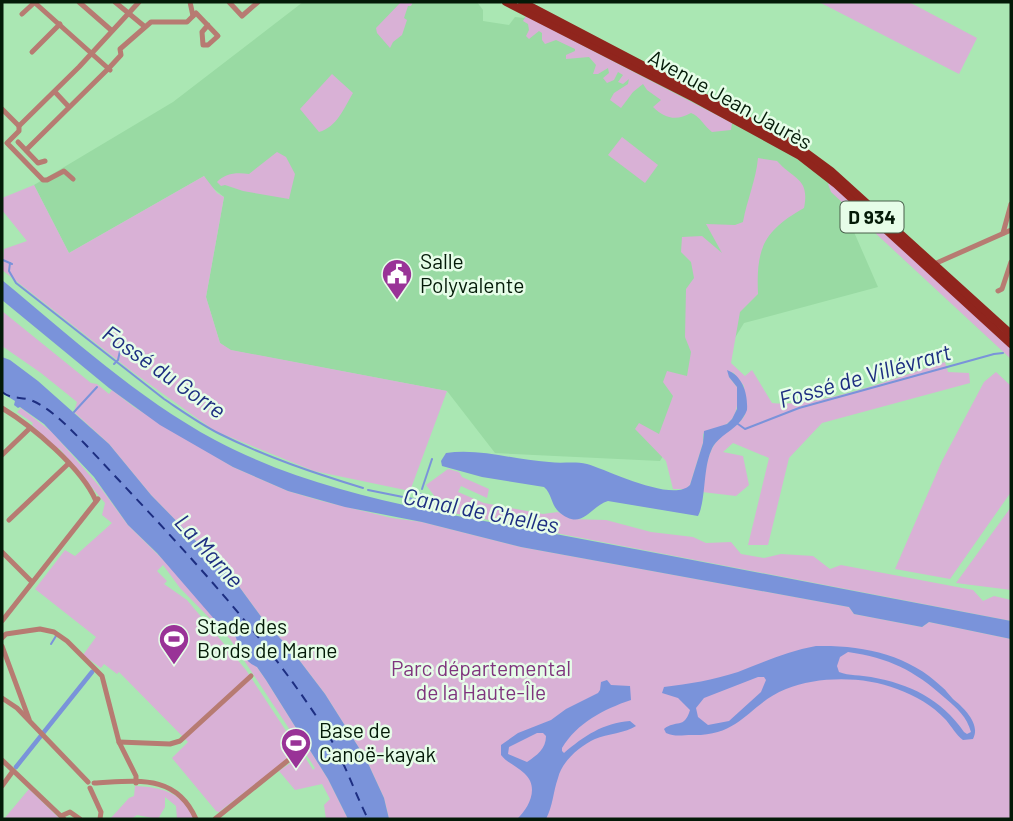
<svg xmlns="http://www.w3.org/2000/svg" width="1013" height="821" font-family="Barlow,sans-serif">
<style>
.built{fill:#99daa3}
.green{fill:#d9b1d6}
.water{fill:#7a93da;fill-rule:evenodd}
.lines{fill:none;stroke-linecap:round;stroke-linejoin:round}
.stream{stroke:#7a93da;stroke-width:2}
.canal{stroke:#7a93da;stroke-width:4.5}
.ferry{stroke:#1d2e81;stroke-width:2;stroke-dasharray:9 7;stroke-linecap:butt}
.street{stroke:#b77b72;stroke-width:5}
.primary{stroke:#90251d;stroke-width:8}
.labels{text-anchor:middle;stroke-width:5;stroke-linejoin:round;paint-order:stroke}
.shield{fill:#e6fde8;stroke:#485e4b;stroke-width:2}
.shield-label{font-size:19px;font-weight:bold;fill:#041a08}
.street-label{font-size:21px;fill:#041a08;stroke:#e6fde8}
.poi-label{font-size:21px;fill:#041a08;stroke:#e6fde8;text-anchor:start}
.park-label{font-size:21px;fill:#7f347d;stroke:#e6fde8}
.water-label{font-size:23px;font-style:italic;fill:#1d2e81;stroke:#e6fde8}
</style>
<rect width="100%" height="100%" fill="#aae7b3"/>
<!-- built -->
<path class="built" d="M303,2H477L483,10V21L509,25L515,17L524,18L526,16L776,143L833,184L878,287L744,323L660,461L495,453L447,391L230,350L220,343L206,297L224,197L209,185L204,176L69,253L34,185L173,102Z"/>
<!-- green -->
<g class="green">
<path d="M401,2H413L411,6H408L404,18L407,20L402,35L393,42L390,48L377,33L376,28Z"/>
<path d="M819,2H909L977,38L959,74Z"/>
<path d="M526,16L732,123L731,130L712,132C704,126 700,116 691,113C677,121 665,119 653,107L661,100L647,90L643,84L633,92L621,108L610,100L614,93L628,84L629,79L623,84L618,82L623,75L618,72L614,80L607,83L603,78L609,73L608,68L598,74H593L596,65L589,57L566,59V55L575,51V49L556,40L545,44L542,40V33L539,31L529,39L526,36L529,30L528,24L523,21Z"/>
<path d="M332,74L353,93C344,108 337,127 319,132L300,109Z"/>
<path d="M622,137L658,165L645,183L608,155Z"/>
<path d="M277,152L286,157L295,174L289,199L243,191L225,185L221,186L217,182C225,173 237,172 249,174Z"/>
<path d="M758,158L777,161C794,180 810,178 804,208C763,231 756,249 758,294L740,312L731,363L745,376L752,370L772,403C821,408 897,377 945,362L948,372L969,373L970,383L822,423L789,458L768,545H748L769,458L733,443L723,452L743,456L749,485L736,496L702,492C705,477 706,455 716,442C725,431 736,429 745,415L744,386L733,372L729,377L737,387C738,401 739,419 723,426C715,429 710,428 703,434V443L690,485L686,489H673L666,461L635,429L639,423L659,434L673,396L663,382L667,371L687,376L691,352L685,337L686,289L694,278L691,262L681,252L682,237L702,236L722,253L706,224L735,225L743,222C747,200 756,180 758,158Z"/>
<path d="M204,176L217,193L224,197L206,297L220,343L231,350L447,391L410,491L314,471L215,431L134,373L2,270L4,249L27,241L2,210V198L34,185L69,253Z"/>
<path d="M828,184H833L1011,346V359L831,192Z"/>
<path d="M2,311L91,383L97,384L109,394L112,390L134,407L233,467L288,491L322,501L392,518L422,522L521,547L849,607L854,614L922,627L929,622L1011,639V819H389L384,798L366,759L325,694L293,652L265,622L235,581L151,495L109,444L74,412L77,402L41,373L2,346Z"/>
<path d="M996,372L1011,386V492L950,579L895,569L942,461L984,382Z"/>
<path d="M21,408L52,432L100,487L128,525L227,623L237,638L239,652L257,667L266,680L328,779L348,819H326L324,805L330,799L322,784L295,790L279,771L303,754L313,770L315,768L230,639L180,588L163,565L157,571L167,581L164,584L187,600L246,670L298,749L297,752L219,812L216,811L172,758L188,742L119,672L117,674L104,664L101,668L83,655L96,637L35,589L65,550L75,556L112,523L102,515L105,503L59,448L57,449L32,425L33,423L17,412Z"/>
<path d="M448,469L459,472L462,477L489,489L487,498L461,486L458,492L484,503L543,514L558,512L571,519L606,520L651,532L693,537L706,543L731,542L741,554L764,558L781,554L813,556L830,569L841,565L973,590L983,601L994,596L1011,600V621L437,510L428,506L436,498L426,485Z"/>
<path d="M1011,507V590L956,583Z"/>
<path d="M135,786C153,787 171,789 184,803C190,810 190,815 199,819H177L176,806L165,797V807L158,819L137,815L131,819H110L129,798L134,796Z"/>
<path d="M29,789L60,819H4Z"/>
</g>
<!-- water -->
<g class="water">
<path d="M2,280C70,336 137,398 215,440C324,498 447,513 566,536C715,564 863,593 1011,621V639L929,622L922,627L854,614L849,607L521,547L422,522L345,507L288,491L233,467L160,425L109,388L2,300Z"/>
<path d="M2,357L10,360L38,381L109,444L151,495L235,581L265,622L293,652L325,694L366,759L384,798L389,819H348L328,779L266,680L257,667C229,654 247,629 215,620L157,553L128,525L94,477L44,424L20,407L18,408L14,405L15,401L2,393Z"/>
<path d="M727,370C743,376 748,394 747,410C739,431 717,434 711,451C703,469 706,501 698,516L608,501C590,506 582,533 558,511C551,504 552,494 544,487L482,477L442,466L441,461L446,453C480,448 515,460 549,462C562,464 574,461 587,464C608,470 673,503 690,485L703,443L704,431L727,424L732,419L737,409V387L729,377Z"/>
<path d="M816,646C862,645 908,654 942,687C946,690 949,695 953,699C964,708 981,724 973,739L963,740C956,735 952,727 946,720C932,705 916,696 897,689C864,676 818,676 786,689C748,704 742,736 692,735C682,735 675,737 666,733L664,729C676,719 684,730 690,710L678,698L662,693L664,687C689,684 713,680 738,672C764,662 788,651 816,646ZM848,652C889,658 914,670 945,698C957,708 967,717 971,732L967,734L964,732C941,699 910,684 871,677C861,675 849,676 839,672L837,666L840,657ZM758,677H764L766,680L761,692L729,721L708,725L698,717L696,708L704,698Z"/>
<path d="M607,680L611,685L630,686L631,700C604,709 577,723 562,748V751L564,753C584,736 603,723 630,721L636,726C626,733 607,734 595,739C580,746 562,761 558,778C553,792 553,806 546,819H517C529,808 540,787 524,773C517,766 507,763 501,755V745L518,733L551,720L566,709L598,693L600,690L601,682ZM537,733H543L546,736C546,749 537,755 527,762L508,754L509,747Z"/>
</g>
<g class="lines">
<!-- stream -->
<g class="stream">
<path d="M3,260L12,264"/>
<path d="M10,263L9,271L16,283L164,399C182,411 200,424 220,434C266,457 314,473 363,488"/>
<path d="M114,364L118,360L120,351"/>
<path d="M74,412L97,387"/>
<path d="M738,424L745,429L799,408L994,354L1003,353"/>
<path d="M422,489L432,459"/>
<path d="M368,490L418,500L421,499V494"/>
<path d="M51,644L56,636"/>
</g>
<!-- canal -->
<path class="canal" d="M16,767L92,672"/>
<!-- ferry -->
<path class="ferry" d="M2,392C12,400 22,396 33,401C53,410 70,429 85,444C169,534 257,624 324,728C343,757 353,789 368,819"/>
<!-- street -->
<g class="street">
<path d="M34,2L110,70"/>
<path d="M79,2L111,30"/>
<path d="M115,2L144,26"/>
<path d="M190,2L193,16"/>
<path d="M229,2L242,16L258,2"/>
<path d="M22,14L35,2"/>
<path d="M32,52L60,24"/>
<path d="M55,92L69,107"/>
<path d="M2,109L19,126"/>
<path d="M18,142L38,163L45,161"/>
<path d="M26,150L109,68L121,55L120,49L151,22H187L196,13L218,36L208,45H203L202,32L208,25"/>
<path d="M73,179L64,171L47,180H43L7,143L19,131V126L79,67L139,2"/>
<path d="M1003,233L1011,204"/>
<path d="M932,265L1011,230"/>
<path d="M998,291L1002,289L1011,262"/>
<path d="M2,408C32,426 82,468 96,501"/>
<path d="M2,455L30,428"/>
<path d="M9,520L68,464"/>
<path d="M2,552L32,582"/>
<path d="M2,621L98,499"/>
<path d="M2,638L6,634L40,629L54,632L67,641L102,676L119,742L136,776V783"/>
<path d="M2,646L29,719"/>
<path d="M2,698L17,708L88,782"/>
<path d="M119,742L170,744L180,741L251,676"/>
<path d="M2,760L64,819"/>
<path d="M94,783C136,781 176,773 196,819"/>
<path d="M2,786L13,771"/>
<path d="M90,788L101,812L100,819"/>
<path d="M61,816L70,812L80,819"/>
<path d="M215,819L301,750"/>
</g>
<!-- primary -->
<g class="primary">
<path d="M506,2L694,98L800,156L836,184L1011,344"/>
<path d="M522,2L797,146L831,171L1011,334"/>
</g>
</g>
<!-- icons -->
<defs>
<g id="civic-pin" transform="scale(1.575)"><path d="M0 17L-7.5 6A9.5 9.5 0 1 1 7.5 6Z" fill="#993397" stroke="#e6fde8"/><path d="M-.6-6.5H3V-4.5H.6V-3L4-1V1h2V6H-6V1h2V-1L-.6-3ZM-1.2 2.5V6h2.4V2.5Z" fill="#fff"/></g>
<g id="stadium-pin" transform="scale(1.575)"><path d="M0 17L-7.5 6A9.5 9.5 0 1 1 7.5 6Z" fill="#993397" stroke="#e6fde8"/><path d="M0-5a6.5 5 0 1 0 0 10a6.5 5 0 1 0 0-10ZM-3.5-1.8h7v3.6h-7Z" fill="#fff"/></g>
</defs>
<g fill-rule="evenodd">
<use href="#civic-pin" x="397" y="274"/>
<use href="#stadium-pin" x="174" y="639"/>
<use href="#stadium-pin" x="296" y="743"/>
</g>
<g class="labels">
<!-- shield labels -->
<rect class="shield" x="840.5" y="201.5" width="63" height="31" rx="5"/>
<g class="shield-label">
<text x="872" y="224">D 934</text>
</g>
<!-- street labels -->
<g class="street-label">
<text transform="translate(730 100) rotate(29)" y="7">Avenue Jean Jaurès</text>
</g>
<!-- poi labels -->
<g class="poi-label">
<text x="420" y="269">Salle<tspan x="420" dy="24">Polyvalente</tspan></text>
<text x="197" y="634">Stade des<tspan x="197" dy="24">Bords de Marne</tspan></text>
<text x="319" y="738">Base de<tspan x="319" dy="24">Canoë-kayak</tspan></text>
</g>
<!-- park labels -->
<g class="park-label">
<text x="481" y="676">Parc départemental<tspan x="481" dy="24">de la Haute-Île</tspan></text>
</g>
<!-- water labels -->
<g class="water-label">
<text transform="translate(164 372) rotate(35)" y="8">Fossé du Gorre</text>
<text transform="translate(865 376) rotate(-16)" y="8">Fossé de Villévrart</text>
<text transform="translate(481 511) rotate(11)" y="8">Canal de Chelles</text>
<text transform="translate(209 551) rotate(48)" y="8">La Marne</text>
</g>
</g>
<!-- border -->
<rect width="1013" height="821" fill="none" stroke="#041a08" stroke-width="7"/>
</svg>
